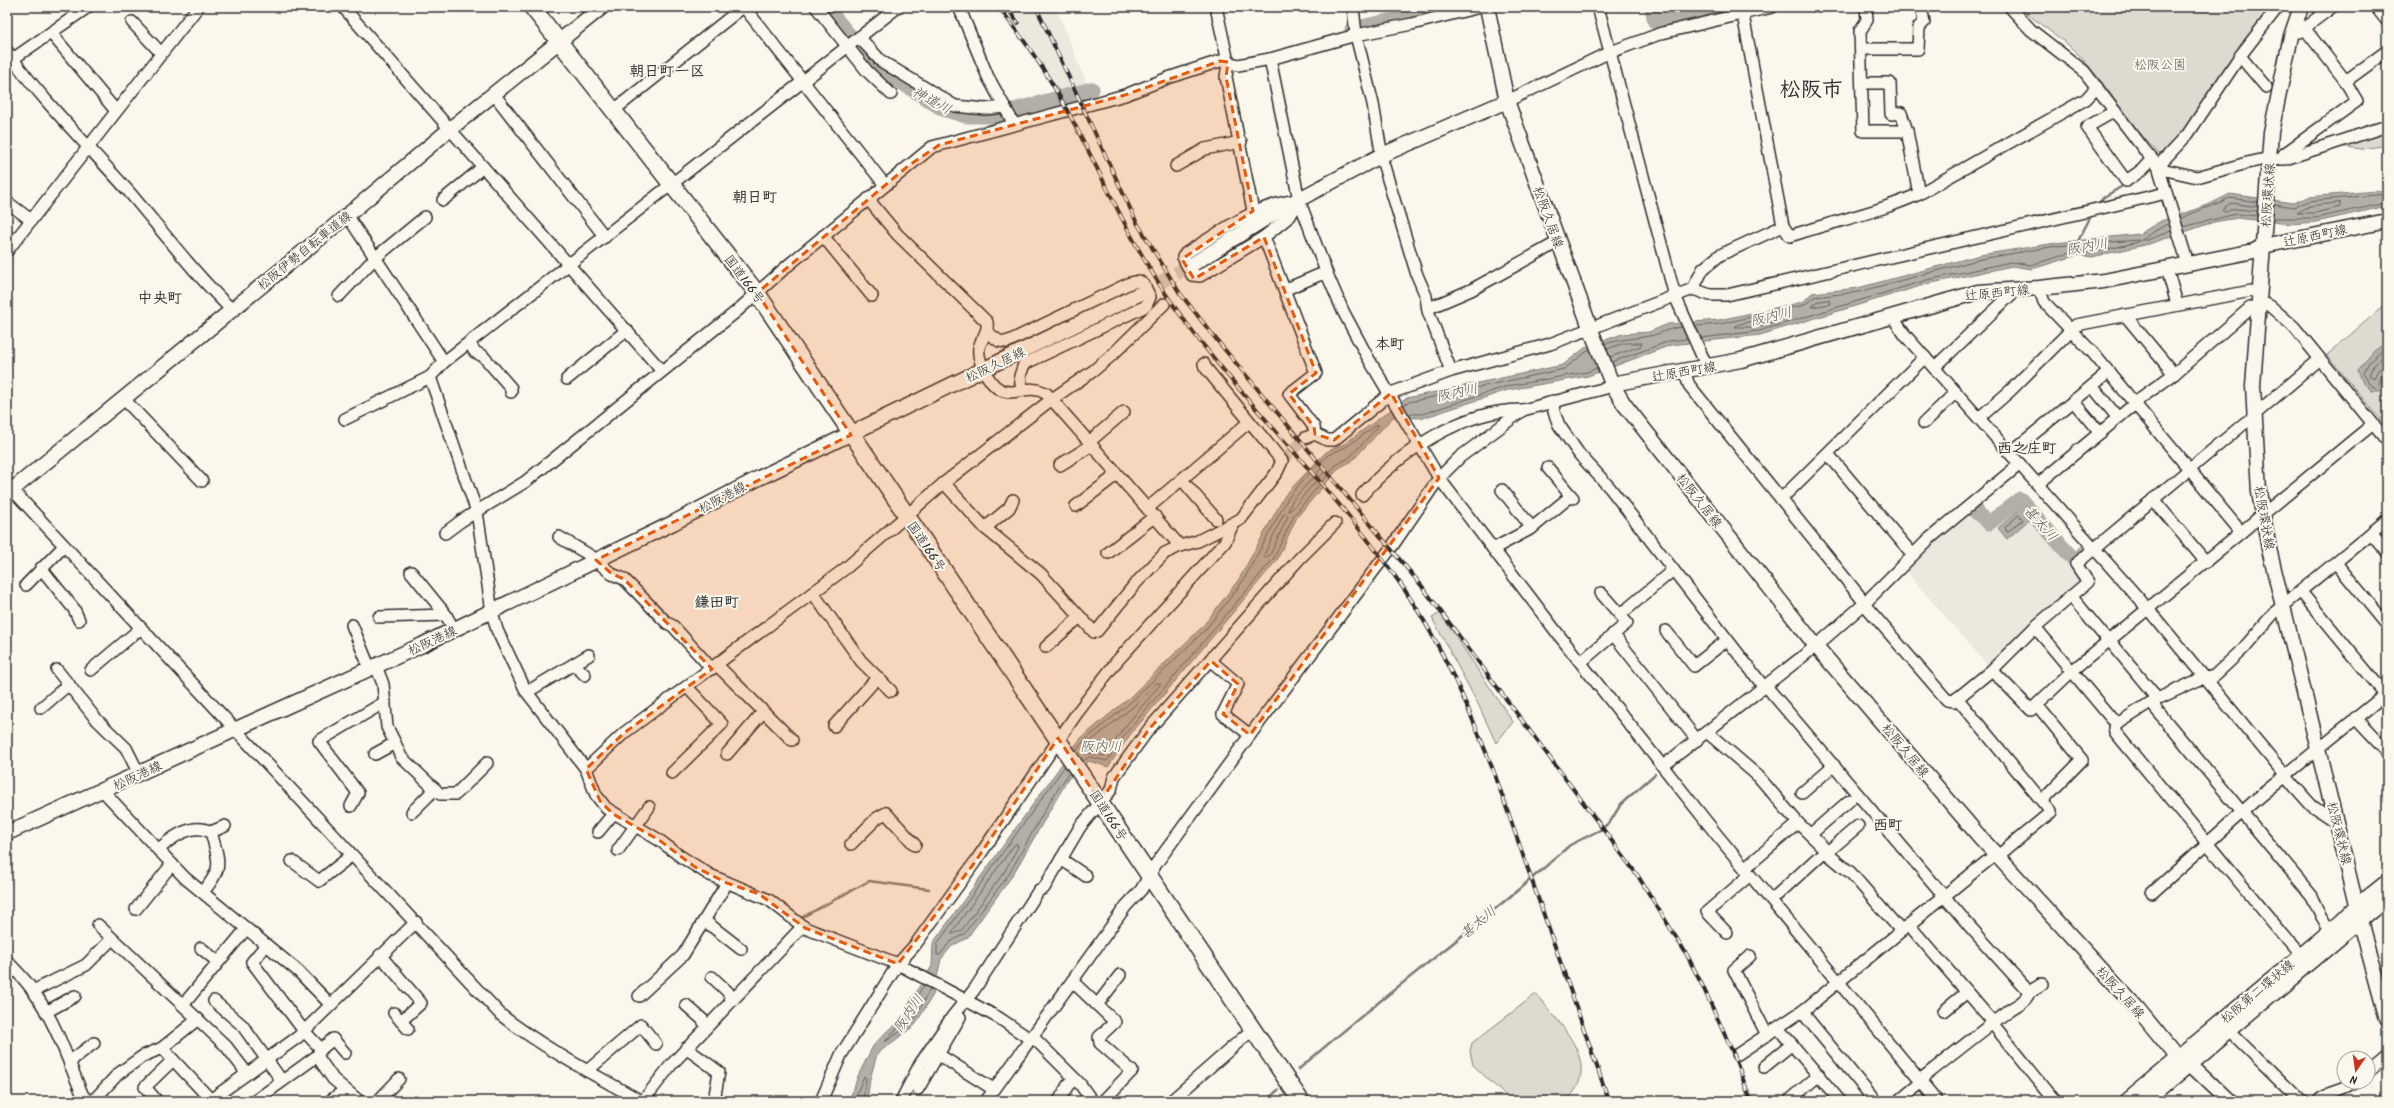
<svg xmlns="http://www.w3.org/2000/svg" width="2394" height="1108" font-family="Kalam,'Klee One',sans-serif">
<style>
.built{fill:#ebe8de}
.green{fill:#dddad0;stroke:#84827e}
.water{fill:#b1afa7;stroke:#7b7a75}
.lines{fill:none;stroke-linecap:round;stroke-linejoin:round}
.shore{stroke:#61605d;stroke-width:1}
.stream{stroke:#7b7a75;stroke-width:2.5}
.river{stroke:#b1afa7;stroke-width:15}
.minor-tunnel{stroke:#d1cec5;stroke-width:11;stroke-dasharray:11 5.5;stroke-linecap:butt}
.major-tunnel{stroke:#d1cec5;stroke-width:14;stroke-dasharray:14 7;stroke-linecap:butt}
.minor-casing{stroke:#2b2b2b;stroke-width:14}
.major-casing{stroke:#2b2b2b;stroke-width:17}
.highway-casing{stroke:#2b2b2b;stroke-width:19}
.minor{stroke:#fbf7ec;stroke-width:11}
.major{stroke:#fbf7ec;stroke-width:14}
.highway{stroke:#fbf7ec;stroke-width:16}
.rail-casing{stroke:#2b2b2b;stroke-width:4}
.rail{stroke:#fbf7ec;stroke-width:2.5;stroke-dasharray:8;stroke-linecap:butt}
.marked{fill:#e8590c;fill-opacity:0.2;stroke:#e8590c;stroke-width:3;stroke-dasharray:8 5;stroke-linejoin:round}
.labels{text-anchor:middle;stroke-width:4;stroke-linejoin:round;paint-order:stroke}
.park-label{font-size:13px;fill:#585754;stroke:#fbf7ec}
.street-label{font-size:13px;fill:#2b2b2b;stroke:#fbf7ec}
.water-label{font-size:14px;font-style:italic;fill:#5a5956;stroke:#fbf7ec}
.quarter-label{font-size:15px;font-weight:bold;fill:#2b2b2b;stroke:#fbf7ec}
.town-label{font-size:21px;font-weight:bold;fill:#2b2b2b;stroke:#fbf7ec}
</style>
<rect width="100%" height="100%" fill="#fbf7ec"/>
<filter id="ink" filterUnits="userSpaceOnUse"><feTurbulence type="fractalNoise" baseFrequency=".025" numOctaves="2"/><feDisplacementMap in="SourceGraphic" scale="8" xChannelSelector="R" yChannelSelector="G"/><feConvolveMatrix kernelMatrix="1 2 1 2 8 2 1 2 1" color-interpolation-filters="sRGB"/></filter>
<g filter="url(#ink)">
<!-- built -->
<g class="built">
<path d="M993,7H1056L1092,97L1066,106L1015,33Z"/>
<path d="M2019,501L2073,561L2068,565L2082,583L2003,650L1989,667L1905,570L1972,511L1989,526Z"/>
</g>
<!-- green -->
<g class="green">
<path d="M2021,7H2271C2259,22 2246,38 2235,53C2211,88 2192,126 2160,155C2128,124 2107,83 2075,51C2058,35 2037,24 2021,7Z"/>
<path d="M2387,129V145L2362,149L2339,146Z"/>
<path d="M2387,303V427L2327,355Z"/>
<path d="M1440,613L1513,722L1496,743L1478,704L1432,618Z"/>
<path d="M1536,994C1559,1023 1605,1065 1566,1101H1511L1473,1065L1470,1051L1472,1043Z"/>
</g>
<!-- water -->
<g class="water">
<path d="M2387,190V206L2316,222L2290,224L2237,218L2214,222L2149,244L2092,257L2078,255L2032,269L2012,266L1927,284L1760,335L1671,345L1588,376L1508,390L1423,418L1393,417L1352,461L1339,468L1297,517L1277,560L1130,735L1108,767L1089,761L1068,779L1012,876L967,938L952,946L941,959L933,995L915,1025L877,1054L870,1079L867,1101H849L858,1076L873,1046L887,1031L902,1021L911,1000L932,966L933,943L1080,739L1129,698L1203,626L1239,579L1285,495L1326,452L1344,444L1407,398L1563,365L1586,347L1622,334L1649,332L1668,324L1719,320L1803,302L1812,293L1858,288L1980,255L2056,243L2139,234L2161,221L2208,205L2230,194L2293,203L2308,197Z"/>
<path d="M2387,342C2387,357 2390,378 2380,391H2372L2362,381L2358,370L2374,351Z"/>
<path d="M2020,509L2030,519L2007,539L1998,528Z"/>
</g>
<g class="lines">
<!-- shore -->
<g class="shore">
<path d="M2340,203V207L2315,213H2297L2310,206Z"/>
<path d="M2274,204L2294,207L2309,201L2387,194"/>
<path d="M2257,211L2237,209L2224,211L2222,209L2231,203L2258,207"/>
<path d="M2181,218L2230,198L2258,202"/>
<path d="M2273,218H2315L2387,203"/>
<path d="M2169,223L2140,240H2147L2171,231"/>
<path d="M2183,227L2236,214L2257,216"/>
<path d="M1829,300L1830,304L1812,307L1816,302Z"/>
<path d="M1786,313L1787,317L1758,327H1735L1737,325Z"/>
<path d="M1696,326L1720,324L1804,305L1814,297L1858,292L1981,259L2056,246L2139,240L2138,242L2092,253L2077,251L2031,265L2011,262L1927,280L1759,331L1701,338"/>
<path d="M1605,344C1622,339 1632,339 1649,336C1661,334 1668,328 1682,327"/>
<path d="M2387,347L2370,361L2363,373L2369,384L2376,388L2379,385L2382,372L2387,370"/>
<path d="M1607,349L1624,343H1642L1641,346L1610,357"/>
<path d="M2387,354L2374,364L2369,375L2374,378L2379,368L2387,365"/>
<path d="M1612,362L1670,341L1687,339"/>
<path d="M1404,405L1409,402L1564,369L1590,349"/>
<path d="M1409,414H1422L1508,386L1587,372L1597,368"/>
<path d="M1322,468H1325V471L1291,510L1288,511L1292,501Z"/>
<path d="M1284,514H1287L1288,516L1270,555L1265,558L1264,556Z"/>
<path d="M2019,515L2023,520L2007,532L2005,528Z"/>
<path d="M1157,683H1160V685L1123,729L1105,756L1083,752L1086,745L1135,705Z"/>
<path d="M1076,751L1083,742L1132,701L1206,629L1243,581L1288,498L1308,474L1328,455L1346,447L1378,424V427L1349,458L1336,465L1294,515L1274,558L1127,732L1107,761L1089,757L1083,761"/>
<path d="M1065,766L937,944V955H940L949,943L964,934L1009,874L1050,801L1069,773"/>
<path d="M1017,844L1018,847L1005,871L961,931L952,934V932L1014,845Z"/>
<path d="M924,985L914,1001L905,1023L906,1026L913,1022L930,989"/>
<path d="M901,1026L904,1027V1029L885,1042L890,1035Z"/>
<path d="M854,1101L864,1076L866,1078L863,1101"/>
</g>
<!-- stream -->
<g class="stream">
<path d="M2098,204L2104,197L2126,184"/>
<path d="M2077,243L2092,214"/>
<path d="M799,919L869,881L929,889"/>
<path d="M1298,1070C1386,992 1483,924 1570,845L1600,830L1610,822L1621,804L1655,774"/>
<path d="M1266,1101L1279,1089"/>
</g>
<!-- river -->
<g class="river">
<path d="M826,7L875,66L943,109L966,116H992L1092,89"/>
<path d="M1652,7L1655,22L1721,7"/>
<path d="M1352,29L1452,7"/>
<path d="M1973,509L1989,523L2020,499L2075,561L2088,550"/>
</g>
<!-- minor-tunnel -->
<path class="minor-tunnel" d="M1282,461L1305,438"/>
<!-- major-tunnel -->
<path class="major-tunnel" d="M1139,294L1193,264"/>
<!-- minor casing -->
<g class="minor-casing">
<g id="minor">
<path d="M343,7L661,370"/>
<path d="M744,7L885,185"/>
<path d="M816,7L867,71L891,94"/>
<path d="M959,7L988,77L1014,124"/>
<path d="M1216,7L1228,62L1238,65L1270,59L1299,200L1327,274L1343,311L1367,356L1439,478L1558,634L1717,835L1937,1101"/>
<path d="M1353,7L1356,35L1373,104L1383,163L1417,275L1426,296L1428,311L1451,371"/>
<path d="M1598,7L1675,296L1707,367"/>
<path d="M1735,7L1743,15L1783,226L1790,236C1834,221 1877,213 1919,194L2086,99L2097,87"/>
<path d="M1866,7L1867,20L1860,31L1863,131H1907L1919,194"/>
<path d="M2010,7L2031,30L2084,71L2146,152L2158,166L2166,170L2197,177L2247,163L2270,158L2285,159L2387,126"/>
<path d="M2376,7L2387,21"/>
<path d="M132,22L161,53"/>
<path d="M2305,29L2344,79"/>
<path d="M2299,32L2332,7"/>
<path d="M51,33L116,111"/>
<path d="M859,37L881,61L955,106L985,109L1005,107"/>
<path d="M1861,49H1918L1919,27L1924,22L1921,7"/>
<path d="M7,51C43,102 89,146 130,193C164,233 194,273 232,310"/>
<path d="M2240,56L2266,87"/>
<path d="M1270,59L1356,35L1412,24L1480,7"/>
<path d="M7,63L88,7"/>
<path d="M1862,83H1890L1891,114L1901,113L1907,131"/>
<path d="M493,93L605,237"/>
<path d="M1507,101L1608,53L1662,33L1772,7"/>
<path d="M613,111L743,7"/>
<path d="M2115,111L2087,127L2126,181L2142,170L2152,159"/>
<path d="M2281,159L2284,154L2357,101L2344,79L2350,78L2387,51"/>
<path d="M1176,166L1205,149L1241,142"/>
<path d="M868,199L897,234L987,322C989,332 981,339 979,348C977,361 989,383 999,389C1016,398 1028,382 1047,394L1180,546"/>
<path d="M443,200L483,167"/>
<path d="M1299,200L1290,216L1264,237L1200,276L1192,275L1183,257L1186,253C1223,231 1255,204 1299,200Z"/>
<path d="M7,202L31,220"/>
<path d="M347,215L444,362"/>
<path d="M823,236L872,296"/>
<path d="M1264,237L1316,373L1289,394L1314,427L1315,434"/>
<path d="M7,251L198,7"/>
<path d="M2188,264L2158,166L2188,134L2240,56L2278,7"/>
<path d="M2167,269L2177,304"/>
<path d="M2039,288L2044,302L2093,353L2241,532"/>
<path d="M1693,289L1703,269L1720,255L1783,226"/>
<path d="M1284,290L1319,275L1327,274"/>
<path d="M339,296L375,258L425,217"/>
<path d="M2259,301L2270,306L2294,327L2387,441"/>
<path d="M1429,308L1471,290L1558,242"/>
<path d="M2125,315L2174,374"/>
<path d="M1892,316L1905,335L2148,609L2295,787L2312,806L2337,823"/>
<path d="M987,332L999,341L1007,342L1130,283L1139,281L1144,285L1150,297L1146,306L1024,364L1020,376L1022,390"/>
<path d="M470,344L475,352L483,356L511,388V392"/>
<path d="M1934,368L2017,289"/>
<path d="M1684,371L1689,385L1865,603"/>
<path d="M430,377L477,512L492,612L497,630L526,691L586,769L596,795L606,808L659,840L680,856L710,875L769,900L805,928L898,964L999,1018L1030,1039"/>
<path d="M567,379L627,330"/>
<path d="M2092,386L2118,418"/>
<path d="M123,398L202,481"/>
<path d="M1553,401L1554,412L1559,425L1579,454L1610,488L1764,687"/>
<path d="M2073,401L2100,433"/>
<path d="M2135,402L2174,374L2250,308"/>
<path d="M2254,415L2320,359"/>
<path d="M1979,418L2010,391L2076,325L2251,291"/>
<path d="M345,419L430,377L444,362L898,7"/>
<path d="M1924,423L1956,392"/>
<path d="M1305,438L1315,434L1327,440H1334L1391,393L1451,371L1550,344L1693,289L1710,295H1727L2166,193"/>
<path d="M1089,442L1124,412"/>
<path d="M2010,453L2109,372"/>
<path d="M1828,454L1913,555"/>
<path d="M1060,465L1092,445"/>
<path d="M1548,468L1571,496"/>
<path d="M1182,480L1216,519"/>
<path d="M944,483L985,528L1041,574L1094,632L1097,631L1136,583L1165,553L1180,546L1198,541L1241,519L1277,472L1282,461L1205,367L1204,364"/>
<path d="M7,484L501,1015C545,1049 593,1074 641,1101"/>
<path d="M2038,484L2136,403"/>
<path d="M1502,490L1532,528"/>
<path d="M1362,495C1400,452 1463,409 1523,410L1606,388L1612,384"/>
<path d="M1781,499L1925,357"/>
<path d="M2153,499L2206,562"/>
<path d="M1076,506L1111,479L1115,472"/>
<path d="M1148,508L1249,422"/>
<path d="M985,528L1009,508L1013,500"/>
<path d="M445,533L461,521L525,482L737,311L786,267L932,147L1125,95L1168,78L1220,61L1228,62L1226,77L1253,211"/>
<path d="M2371,533L2387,552"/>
<path d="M559,537L591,556L612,574L624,579L667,623L673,626L712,669"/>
<path d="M1493,549L1532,528L1571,496L1573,498"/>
<path d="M1108,553L1155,516"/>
<path d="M2336,563L2387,625"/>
<path d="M41,568L74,609L79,620"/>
<path d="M411,572L446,615L454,630"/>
<path d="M26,585L64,546"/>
<path d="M2301,592L2385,694"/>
<path d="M813,593L861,661L891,691"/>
<path d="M1601,593L1620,615"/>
<path d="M2071,596L2109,642"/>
<path d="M1864,604L1947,700L1954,701L1992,670L2035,627L2088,582L2076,564L2246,422"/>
<path d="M379,617L446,615"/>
<path d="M352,625L370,669"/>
<path d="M2035,627L2111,718L2117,722"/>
<path d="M1666,631L1694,666L1727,640"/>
<path d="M1613,634L1697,740"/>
<path d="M2110,641L2153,693L2155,708L2312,896L2322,917L2331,931"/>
<path d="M1046,647L1080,617"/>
<path d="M1211,661L1238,684L1223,714L1250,735"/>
<path d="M1581,662L1627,623L1620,615L1673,570"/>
<path d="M574,664L585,675"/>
<path d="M717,665L792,740"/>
<path d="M376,666L383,684L387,727L395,743L401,757L440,794H456L487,763"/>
<path d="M57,670L96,719L126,748L139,774"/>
<path d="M91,670L141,628"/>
<path d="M1992,670L2031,710L2072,671L2373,424"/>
<path d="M1766,686L1972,929L2029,992"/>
<path d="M526,691L532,689L589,655"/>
<path d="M1957,698L2051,812L1998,856"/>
<path d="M2037,705L2082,760L2043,800"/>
<path d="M41,708L69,684"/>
<path d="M2355,718L2387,752"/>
<path d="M834,726L877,678"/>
<path d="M1708,733L1758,776L1798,823L1826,850L1831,849L1858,826"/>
<path d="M375,754L395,743"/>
<path d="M727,754L763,712"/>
<path d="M1663,766L1816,646L1864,604L1929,539L2020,464"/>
<path d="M586,769L624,733L846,568L944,483L1052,399L1093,371L1112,355L1164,304"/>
<path d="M672,773L722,724L687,687"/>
<path d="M103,791L185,878L298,971L331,1005"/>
<path d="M1802,793L1834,765"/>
<path d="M351,806L358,793L319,741L385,702"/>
<path d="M412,812L435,789"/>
<path d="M211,832L225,826"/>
<path d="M598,832L613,814"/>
<path d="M1811,834L1850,800"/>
<path d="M851,844L877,818L886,813L915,845"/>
<path d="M158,850C171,838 193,822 211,832C219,862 224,867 203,892"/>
<path d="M618,850L649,807"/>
<path d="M1824,851L1851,873L1901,931"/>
<path d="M1061,859L1086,876"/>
<path d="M292,861L319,881L352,855"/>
<path d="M1750,864L1798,823"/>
<path d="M2152,893L2260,796L2387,693"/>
<path d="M1777,895L1826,850"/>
<path d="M136,909L172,864"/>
<path d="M705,921L741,949"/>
<path d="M98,925L226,1046L243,1068L245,1075"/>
<path d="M1909,925L1993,1022"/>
<path d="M1727,933L1707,912L1750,875"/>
<path d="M201,948L218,962"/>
<path d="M380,955L421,1003L401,1021L408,1029"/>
<path d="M2300,955L2115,732L2114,726L2155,700L2198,680L2214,676L2243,649L2274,613L2387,520"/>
<path d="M1750,956L1734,970L1767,1035"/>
<path d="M7,961C16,971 26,980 33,991C56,1022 68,1061 83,1096L90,1101"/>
<path d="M712,977L728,992L731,999"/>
<path d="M1072,981L1115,1022L1099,1037L1100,1043L1132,1071L1103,1101"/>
<path d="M33,991L86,965L110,941"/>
<path d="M639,996L683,955L727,883"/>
<path d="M214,1001L242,1025L282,1081"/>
<path d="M183,1005L246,929"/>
<path d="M686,1005L703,1020L706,1027"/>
<path d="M1097,1005L1120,975"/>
<path d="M1804,1010L1807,1018L1875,1101"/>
<path d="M1944,1011L1967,992"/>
<path d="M46,1012L75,996"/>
<path d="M394,1013L401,1021"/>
<path d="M1992,1023L2055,1101"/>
<path d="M1778,1028L1840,1101"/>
<path d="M2229,1031L2300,1101"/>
<path d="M1032,1036L1080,1084L1092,1101"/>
<path d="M162,1048L212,1101"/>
<path d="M686,1048L719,1072L714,1101"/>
<path d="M321,1049L333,1039L345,1053"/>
<path d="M1738,1054L1804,1010L1996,854"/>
<path d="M939,1055L990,1087L995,1088"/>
<path d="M317,1056L333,1079L359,1101"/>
<path d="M70,1065L73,1059L94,1043"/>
<path d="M1764,1067L1792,1044"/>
<path d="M587,1071L641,1025L656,1044"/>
<path d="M2368,1072L2387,1056"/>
<path d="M1920,1080C1949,1057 1978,1034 2007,1012C2014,1006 2027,1002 2029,992L2042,984"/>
<path d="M918,1089L960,1017"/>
<path d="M93,1101L118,1074L143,1056L162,1048L198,1019"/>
<path d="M157,1101L145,1087L173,1060"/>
<path d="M209,1101L298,1037L416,922"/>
<path d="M255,1101L317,1056L321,1049L304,1031L252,962L266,945"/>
<path d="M330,1101L345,1090"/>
<path d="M378,1101L399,1079"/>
<path d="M643,1101L671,1065L803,926"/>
<path d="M821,1101L841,1055L898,964L915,945L975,862L1077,713L1117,661L1225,542L1232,526"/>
<path d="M901,1101L920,1064L952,1017L974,990L1039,890L1044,888L1080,827L1111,790L1114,777L1149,729L1299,559L1335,523"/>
<path d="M986,1101L1126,906L1141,890L1156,864L1250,735L1391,548L1439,478L1460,457L1523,410"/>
<path d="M1059,1101L1068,1085L1075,1079"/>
<path d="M1171,1101L1252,1030"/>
<path d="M1789,1101L1819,1075"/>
<path d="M1899,1101L1922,1082"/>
<path d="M2317,1101C2328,1091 2345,1092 2356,1082"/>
</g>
</g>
<!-- major casing -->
<g class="major-casing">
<g id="major">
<path d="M1487,7L1507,101L1591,330L1612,384L1624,404L1816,646L1979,836L2138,1009L2177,1057L2189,1063L2229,1101"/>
<path d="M2301,7L2291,36L2271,132L2253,386L2259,492L2269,549L2360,921L2387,1019"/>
<path d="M1193,264L1279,210L1382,155L1507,101"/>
<path d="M1612,384L1741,360L1978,292L2039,288L2104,281L2254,251L2263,246L2387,221"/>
<path d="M7,494L325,234L450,129L602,7"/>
<path d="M7,833L422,645L673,523L759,478L1139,294"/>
<path d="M2126,1101L2342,921L2357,906L2387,882"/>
<path d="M2146,1101L2387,898"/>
</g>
</g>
<!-- highway casing -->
<g class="highway-casing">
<path id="highway" d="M532,7L757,293L1301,1101"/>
</g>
<!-- minor -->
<use href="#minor" class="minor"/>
<!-- major -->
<use href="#major" class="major"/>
<!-- highway -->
<use href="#highway" class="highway"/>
<!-- rail casing -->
<g class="rail-casing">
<g id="rail">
<path d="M999,7C1018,32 1038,59 1054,87C1096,158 1125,237 1174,306C1244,405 1335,488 1404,589C1443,646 1470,711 1495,775L1609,1101"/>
<path d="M1007,7L1018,23"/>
<path d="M1036,7L1136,221L1179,292L1220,344L1421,585L1638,876L1687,955L1704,989L1734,1055L1751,1101"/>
</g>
</g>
<!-- rail -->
<use href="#rail" class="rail"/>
</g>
</g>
<!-- marked area -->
<path class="marked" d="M1220,61L1228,62L1226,77L1253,211L1182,259L1194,279L1264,237L1316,373L1289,394L1314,427L1315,434L1334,440L1391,393L1439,478L1250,735L1223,714L1238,684L1211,661L1149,729L1100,802L1058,738L975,862L898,964L805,928L759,894L727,883L695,867L659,840L613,814L600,801L586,769L624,733L712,669L624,579L612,574L596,560L851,435L757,293L908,166L939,145L1125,95Z"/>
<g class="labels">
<!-- park labels -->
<g class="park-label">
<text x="2160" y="69">松阪公園</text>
</g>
<!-- street labels -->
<g class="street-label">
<text transform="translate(2267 195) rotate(-86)" y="5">松阪環状線</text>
<text transform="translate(1549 217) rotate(70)" y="5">松阪久居線</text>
<text transform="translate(2315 235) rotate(-12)" y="5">辻原西町線</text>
<text transform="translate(304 250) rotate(-39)" y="5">松阪伊勢自転車道線</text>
<text transform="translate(745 279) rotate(53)" y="5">国道166号</text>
<text transform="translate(1997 292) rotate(-6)" y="5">辻原西町線</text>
<text transform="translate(995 364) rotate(-26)" y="5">松阪久居線</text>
<text transform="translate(1684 371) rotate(-10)" y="5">辻原西町線</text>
<text transform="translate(722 497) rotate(-28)" y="5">松阪港線</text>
<text transform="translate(1700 500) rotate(52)" y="5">松阪久居線</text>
<text transform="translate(2265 518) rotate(80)" y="5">松阪環状線</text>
<text transform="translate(927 546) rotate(56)" y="5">国道166号</text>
<text transform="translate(432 640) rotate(-25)" y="5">松阪港線</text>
<text transform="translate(1906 750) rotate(50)" y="5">松阪久居線</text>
<text transform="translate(137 775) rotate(-25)" y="5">松阪港線</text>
<text transform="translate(1109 815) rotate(57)" y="5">国道166号</text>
<text transform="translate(2340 833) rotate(76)" y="5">松阪環状線</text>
<text transform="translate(2257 991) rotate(-40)" y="5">松阪第二環状線</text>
<text transform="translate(2121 992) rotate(48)" y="5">松阪久居線</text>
</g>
<!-- water labels -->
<g class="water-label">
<text transform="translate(932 100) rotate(29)" y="5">神道川</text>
<text transform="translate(2087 246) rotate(-10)" y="5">阪内川</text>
<text transform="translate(1771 316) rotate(-13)" y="5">阪内川</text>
<text transform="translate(1457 392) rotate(-12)" y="5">阪内川</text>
<text transform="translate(2041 523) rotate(48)" y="5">甚太川</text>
<text x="1101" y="751">阪内川</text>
<text transform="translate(1478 922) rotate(-40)" y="5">甚太川</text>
<text transform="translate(908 1013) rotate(-56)" y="5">阪内川</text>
</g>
<!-- quarter labels -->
<g class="quarter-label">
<text x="667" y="76">朝日町一区</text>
<text x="755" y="202">朝日町</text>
<text x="160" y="303">中央町</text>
<text x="1390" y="349">本町</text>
<text x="2027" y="453">西之庄町</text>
<text x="717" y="607">鎌田町</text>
<text x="1888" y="830">西町</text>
</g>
<!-- town labels -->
<g class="town-label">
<text x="1811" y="96">松阪市</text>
</g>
</g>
<!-- margin -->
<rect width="2394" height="1108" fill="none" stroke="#fbf7ec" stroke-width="24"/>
<rect x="12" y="12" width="2370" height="1084" fill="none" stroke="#2b2b2b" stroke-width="1.5" filter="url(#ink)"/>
<!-- north arrow -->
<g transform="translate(2356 1070) rotate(193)"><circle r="19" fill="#fbf7ec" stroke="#a8a59f"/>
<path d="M0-3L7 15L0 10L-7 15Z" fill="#c8321e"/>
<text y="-6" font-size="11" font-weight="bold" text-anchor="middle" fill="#2b2b2b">N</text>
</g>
</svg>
